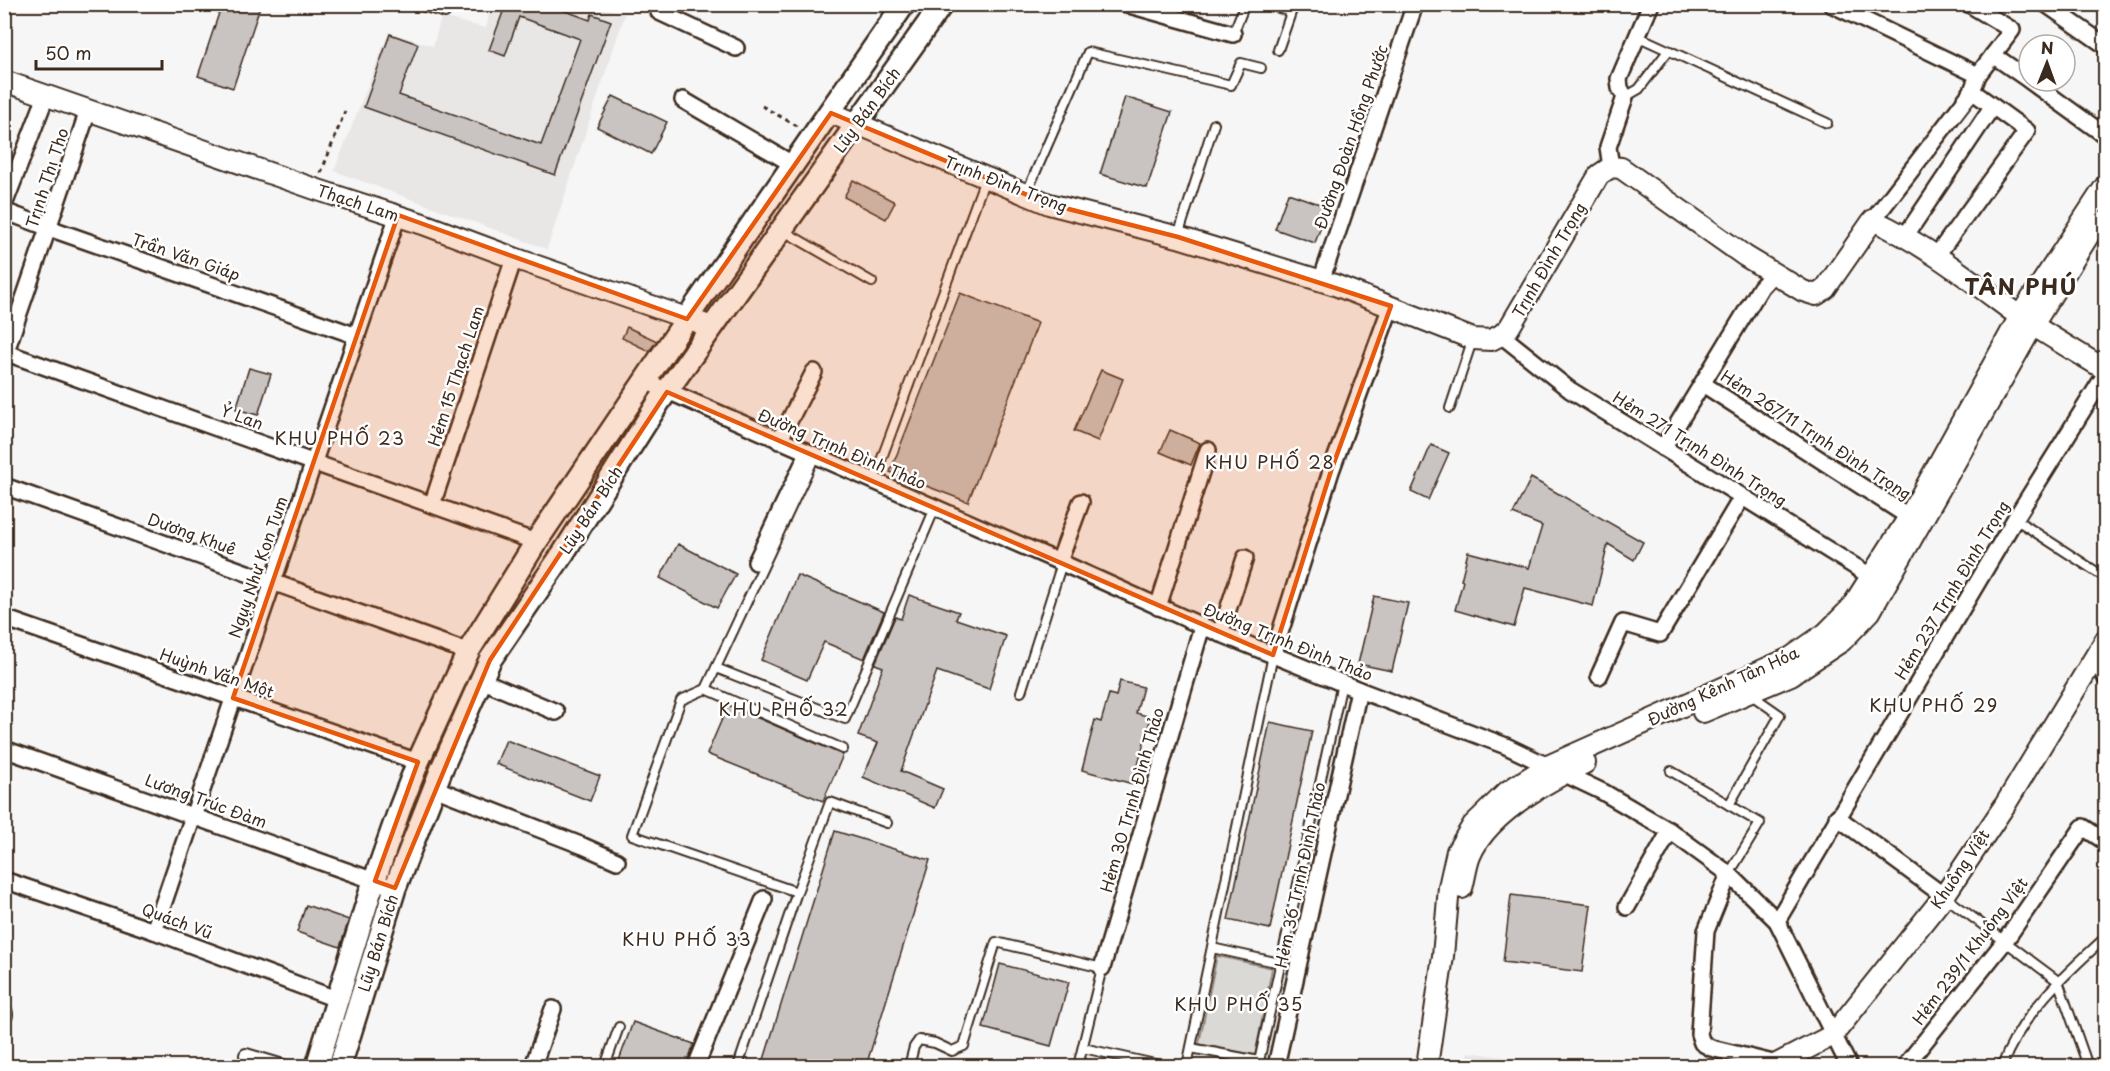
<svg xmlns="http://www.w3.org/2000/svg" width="2110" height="1071" font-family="'Playpen Sans',sans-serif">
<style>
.built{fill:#e9e7e6}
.green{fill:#dbd9d6;stroke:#8b827a;stroke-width:1.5}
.building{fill:#c9c3c1;stroke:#3b2a1e;stroke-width:1.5}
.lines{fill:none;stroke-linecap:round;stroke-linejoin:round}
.service-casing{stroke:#3b2a1e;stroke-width:12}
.pedestrian-casing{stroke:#3b2a1e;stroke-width:16}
.minor-casing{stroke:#3b2a1e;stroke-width:20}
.tertiary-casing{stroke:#3b2a1e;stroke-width:24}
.secondary-casing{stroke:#3b2a1e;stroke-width:26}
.path{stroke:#3b2a1e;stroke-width:3;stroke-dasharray:4.5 4.5;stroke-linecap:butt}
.service{stroke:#fff;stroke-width:8}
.pedestrian{stroke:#fff;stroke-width:12}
.minor{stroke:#fff;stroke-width:15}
.tertiary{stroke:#fff;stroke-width:20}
.secondary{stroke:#fff;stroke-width:21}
.marked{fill:#e8590c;fill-opacity:0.2;stroke:#e8590c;stroke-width:4.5;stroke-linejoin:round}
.labels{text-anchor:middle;stroke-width:5;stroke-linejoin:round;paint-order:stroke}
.street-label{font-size:16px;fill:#3b2a1e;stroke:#fff}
.neighbourhood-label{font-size:18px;letter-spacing:1.5px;fill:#3b2a1e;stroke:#fff}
.district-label{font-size:22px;font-weight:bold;letter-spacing:1.5px;fill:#3b2a1e;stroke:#fff}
</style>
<rect width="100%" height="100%" fill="#f7f6f6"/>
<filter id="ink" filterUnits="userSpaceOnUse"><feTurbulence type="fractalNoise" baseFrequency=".0167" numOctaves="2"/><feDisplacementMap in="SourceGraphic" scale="12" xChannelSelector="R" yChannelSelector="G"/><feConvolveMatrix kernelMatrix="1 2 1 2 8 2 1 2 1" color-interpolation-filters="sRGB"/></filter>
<g filter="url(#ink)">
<!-- built -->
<g class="built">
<path d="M491,5H591L625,14L547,249L334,171L389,32L433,46L441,17L486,28Z"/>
<path d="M1468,1052L1573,1066H1466Z"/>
</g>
<!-- green -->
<path class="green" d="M1217,956L1272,968L1255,1055L1199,1044Z"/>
<!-- building -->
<g class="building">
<path d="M222,4H261L233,88L198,76Z"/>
<path d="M488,4H547L590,20L592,14L611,21L555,175L364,107L390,34L418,44L399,95L541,145L580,39L519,17L505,56L489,50L503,12L488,6Z"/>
<path d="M613,96L667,122L651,154L597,127Z"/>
<path d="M1125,97L1172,112L1147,188L1100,174Z"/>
<path d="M853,180L895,202L886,219L844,197Z"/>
<path d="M1288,193L1328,207L1315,243L1275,229Z"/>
<path d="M960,293L1038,323L968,502L890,472Z"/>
<path d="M627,327L657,341L649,351L622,338Z"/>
<path d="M249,368L271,374L258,415L236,409Z"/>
<path d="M1101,370L1123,379L1098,441L1074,431Z"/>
<path d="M1170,430L1200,443L1191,465L1160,452Z"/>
<path d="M1431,445L1449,453L1428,500L1411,492Z"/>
<path d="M1531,478L1643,542L1634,560L1608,544L1593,606L1525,588L1514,627L1455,610L1463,581L1461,580L1468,552L1529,568L1542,526L1513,514Z"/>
<path d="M678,544L736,574L717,608L660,578Z"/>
<path d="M797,575L884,612L864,659L824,642L807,680L761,660Z"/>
<path d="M909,595L959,612L956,619L1006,636L989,689L937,671L901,771L943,789L935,808L863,777L878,743L858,736L883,667L875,664L895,617L901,619Z"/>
<path d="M1374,596L1408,603L1392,671L1358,664Z"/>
<path d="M1120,681L1143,687L1136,713L1151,717L1133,784L1082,770L1095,720L1101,722L1109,694L1116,696Z"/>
<path d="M728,705L843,755L823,801L707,754Z"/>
<path d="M1270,722L1312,731L1270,929L1228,920Z"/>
<path d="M506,740L600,776L590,801L496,764Z"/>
<path d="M835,831L930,860L866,1066H762Z"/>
<path d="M1511,895L1591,905L1582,972L1503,962Z"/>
<path d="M306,905L349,920L340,947L297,932Z"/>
<path d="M1000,964L1069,982L1051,1046L983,1028Z"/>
<path d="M633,1022L694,1044L686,1066H617Z"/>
</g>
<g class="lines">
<!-- service casing -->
<g class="service-casing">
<g id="service">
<path d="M415,4L445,13L447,4"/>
<path d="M1267,4L1291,12"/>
<path d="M1233,34L1245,4"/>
<path d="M1637,36L1827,123"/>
<path d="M1278,50L1294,4"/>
<path d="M1625,97L1639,89L1668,51"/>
<path d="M1026,194L1088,52L1231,85L1241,63L1261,68"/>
<path d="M782,230L872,282"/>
<path d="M1178,236L1214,124"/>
<path d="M1450,408L1472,341"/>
<path d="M815,456L706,689L843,749"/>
<path d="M873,482L985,179"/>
<path d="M2015,519L2106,578"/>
<path d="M716,668L845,719L935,508"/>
<path d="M706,689L681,700L632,835L797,892L830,802L887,823"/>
<path d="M1021,692L1062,563"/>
<path d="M1671,771L1760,823L1729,874"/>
<path d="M1729,805L1780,715L1750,694"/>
<path d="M1944,896L2058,981L2088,1066"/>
<path d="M1212,948L1280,963"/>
<path d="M1083,1048L1164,1066"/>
<path d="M1191,1048L1259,1061"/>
<path d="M605,1066L619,1027"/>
<path d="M738,1066L797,892"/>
<path d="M909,1066L914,1047L919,1040L935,1043L952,1051L964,1046L996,942L1102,968L1078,1066"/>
<path d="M1187,1066L1273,655"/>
<path d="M1258,1066L1342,683"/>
<path d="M2002,1066C2022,1013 2064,975 2106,937"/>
</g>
</g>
<!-- pedestrian casing -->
<g class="pedestrian-casing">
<path id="pedestrian" d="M246,1055L283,1066"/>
</g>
<!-- minor casing -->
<g class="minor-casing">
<g id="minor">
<path d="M656,4L659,12L736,48"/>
<path d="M1126,4L1233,34"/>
<path d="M1831,4L1978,75"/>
<path d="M2046,4L2106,46"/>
<path d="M1993,55L2029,80"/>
<path d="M2030,81L2106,136"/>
<path d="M683,100L794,165"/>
<path d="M1611,167L1608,147L1625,97L1620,88L1619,79L1651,4"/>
<path d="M4,205L46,96"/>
<path d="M4,211L49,228L357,336"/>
<path d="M1873,220L1972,91L1978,75L2012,30L1969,4"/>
<path d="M1906,235L1992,107"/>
<path d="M1937,255L2027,131L1972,91"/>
<path d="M1321,281L1415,4"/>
<path d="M1501,335L1570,390L1880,582"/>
<path d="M4,352L536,542"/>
<path d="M4,357L88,111"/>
<path d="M645,381L1062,563L1202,626L1359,690L1506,746L1603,792L1670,831L1729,874L1777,921L1849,1066"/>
<path d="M1703,384L1909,517"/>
<path d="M779,441L814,372"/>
<path d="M1663,448L1761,287L1773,274"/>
<path d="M4,486L468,652"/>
<path d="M432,505L514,258"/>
<path d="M756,562L808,453"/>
<path d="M1059,562L1081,502"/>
<path d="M1158,607L1208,450"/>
<path d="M4,618L418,762"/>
<path d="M1220,634L1245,558"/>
<path d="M1273,655L1331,471L1391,306"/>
<path d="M2094,657L2106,678"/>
<path d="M1599,676L1623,623L1660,634L1742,497"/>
<path d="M481,680L556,712"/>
<path d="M4,749L383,884"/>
<path d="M434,788L583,846L617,861"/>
<path d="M1837,817L1944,896"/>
<path d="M1729,874L1706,931L1699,1034L1702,1043L1711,1048L1777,1064"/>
<path d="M4,880L154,931L336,999"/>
<path d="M1627,907L1670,831"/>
<path d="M1777,921L2015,519L2106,373"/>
<path d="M154,931L398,215"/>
<path d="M1102,968L1202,626"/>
<path d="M4,1013V1015"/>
<path d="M533,1066L553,1009"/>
<path d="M696,1066L764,899"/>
<path d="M1276,1066L1359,690"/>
<path d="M1905,1066L2005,941L2083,827L2106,842"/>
</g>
</g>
<!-- tertiary casing -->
<g class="tertiary-casing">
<g id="tertiary">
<path d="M4,81L315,189L423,224L514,258L712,327"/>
<path d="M831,113L1049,204L1178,237L1335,285L1473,339L1491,340L1501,335L1509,328L1599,175L1611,167L1621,168L1745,256L1803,291L1816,295L1825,289L1873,220C1928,246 1970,280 2019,316C2047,335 2077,352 2106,370"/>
<path d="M1703,712L1791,675L1842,641L1870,612L2033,325L2097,222"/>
<path d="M1462,888C1465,878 1466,866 1470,856C1487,814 1546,782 1585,763"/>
<path d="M1427,1066L1443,956L1449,887L1457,851L1473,825L1508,791L1548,766L1790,658L1826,633L1851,608L1909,517L2020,316L2106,185"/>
<path d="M1777,1066V1064L1833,1035L1944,896L2005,805L2106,639"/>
</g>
</g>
<!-- secondary casing -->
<g class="secondary-casing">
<g id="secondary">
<path d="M317,1066L370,893L400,808L418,762L468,652L536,542L696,305L904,4"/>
<path d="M340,1066L395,888L442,768L490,660L564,552L659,402L942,4"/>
</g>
</g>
<!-- path -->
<g class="path">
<path d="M762,106L797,126"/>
<path d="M321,173L345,111"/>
</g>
<!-- service -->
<use href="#service" class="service"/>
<!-- pedestrian -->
<use href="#pedestrian" class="pedestrian"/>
<!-- minor -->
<use href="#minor" class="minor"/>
<!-- tertiary -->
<use href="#tertiary" class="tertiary"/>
<!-- secondary -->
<use href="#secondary" class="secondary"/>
</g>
</g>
<!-- marked area -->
<path class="marked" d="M831,113L1049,204L1178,237L1391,306L1331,471L1273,655L667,392L490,660L395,888L375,881L418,762L233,698L398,215L687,319Z"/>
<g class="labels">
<!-- street labels -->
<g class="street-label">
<text transform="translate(867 110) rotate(-54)" y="6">Lũy Bán Bích</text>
<text transform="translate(1351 137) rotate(-71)" y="6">Đường Đoàn Hồng Phước</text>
<text transform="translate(47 178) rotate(-72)" y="6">Trịnh Thị Tho</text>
<text transform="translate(1006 184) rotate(21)" y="6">Trịnh Đình Trọng</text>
<text transform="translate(358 203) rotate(18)" y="6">Thạch Lam</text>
<text transform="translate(186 257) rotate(19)" y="6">Trần Văn Giáp</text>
<text transform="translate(1549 260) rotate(-60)" y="6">Trịnh Đình Trọng</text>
<text transform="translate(456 376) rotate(-72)" y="6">Hẻm 15 Thạch Lam</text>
<text transform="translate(242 417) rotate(20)" y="6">Ỷ Lan</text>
<text transform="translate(1816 435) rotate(33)" y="6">Hẻm 267/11 Trịnh Đình Trọng</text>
<text transform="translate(842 449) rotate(23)" y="6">Đường Trịnh Đình Thảo</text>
<text transform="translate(1700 449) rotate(32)" y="6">Hẻm 271 Trịnh Đình Trọng</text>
<text transform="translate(591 510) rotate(-57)" y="6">Lũy Bán Bích</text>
<text transform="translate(192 534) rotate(20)" y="6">Dương Khuê</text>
<text transform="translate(258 567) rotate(-71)" y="6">Ngụy Như Kon Tum</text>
<text transform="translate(1952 590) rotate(-59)" y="6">Hẻm 237 Trịnh Đình Trọng</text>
<text transform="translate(1288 642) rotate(22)" y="6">Đường Trịnh Đình Thảo</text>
<text transform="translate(217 673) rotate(19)" y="6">Huỳnh Văn Một</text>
<text transform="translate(1723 686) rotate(-25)" y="6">Đường Kênh Tân Hóa</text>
<text transform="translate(1132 800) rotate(-74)" y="6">Hẻm 30 Trịnh Đình Thảo</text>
<text transform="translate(206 801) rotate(20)" y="6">Lương Trúc Đàm</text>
<text transform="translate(1960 869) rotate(-56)" y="6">Khuông Việt</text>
<text transform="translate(1300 875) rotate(-78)" y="6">Hẻm 36 Trịnh Đình Thảo</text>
<text transform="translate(177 921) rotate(20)" y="6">Quách Vũ</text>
<text transform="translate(378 943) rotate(-73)" y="6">Lũy Bán Bích</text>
<text transform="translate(1970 951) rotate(-53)" y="6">Hẻm 239/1 Khuông Việt</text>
</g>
<!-- neighbourhood labels -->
<g class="neighbourhood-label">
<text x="340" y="445">KHU PHỐ 23</text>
<text x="1270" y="469">KHU PHỐ 28</text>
<text x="1934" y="712">KHU PHỐ 29</text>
<text x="784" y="716">KHU PHỐ 32</text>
<text x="687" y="946">KHU PHỐ 33</text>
<text x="1239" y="1011">KHU PHỐ 35</text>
</g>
<!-- district labels -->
<g class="district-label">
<text x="2021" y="295">TÂN PHÚ</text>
</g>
</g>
<!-- margin -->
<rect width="2110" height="1071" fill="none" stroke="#fff" stroke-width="24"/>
<rect x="12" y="12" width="2086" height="1047" fill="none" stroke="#3b2a1e" stroke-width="2" filter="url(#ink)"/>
<!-- north arrow -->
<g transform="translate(2047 63) rotate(1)"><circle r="28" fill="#ffffff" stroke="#b1aaa5" stroke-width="1.5"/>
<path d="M0-4.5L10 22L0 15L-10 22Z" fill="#3b2a1e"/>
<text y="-9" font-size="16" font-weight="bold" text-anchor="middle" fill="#3b2a1e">N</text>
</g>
<!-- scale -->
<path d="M36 60v9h126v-9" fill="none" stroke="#3b2a1e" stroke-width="3"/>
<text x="45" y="60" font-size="18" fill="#3b2a1e" stroke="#ffffff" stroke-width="4.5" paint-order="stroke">50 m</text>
</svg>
